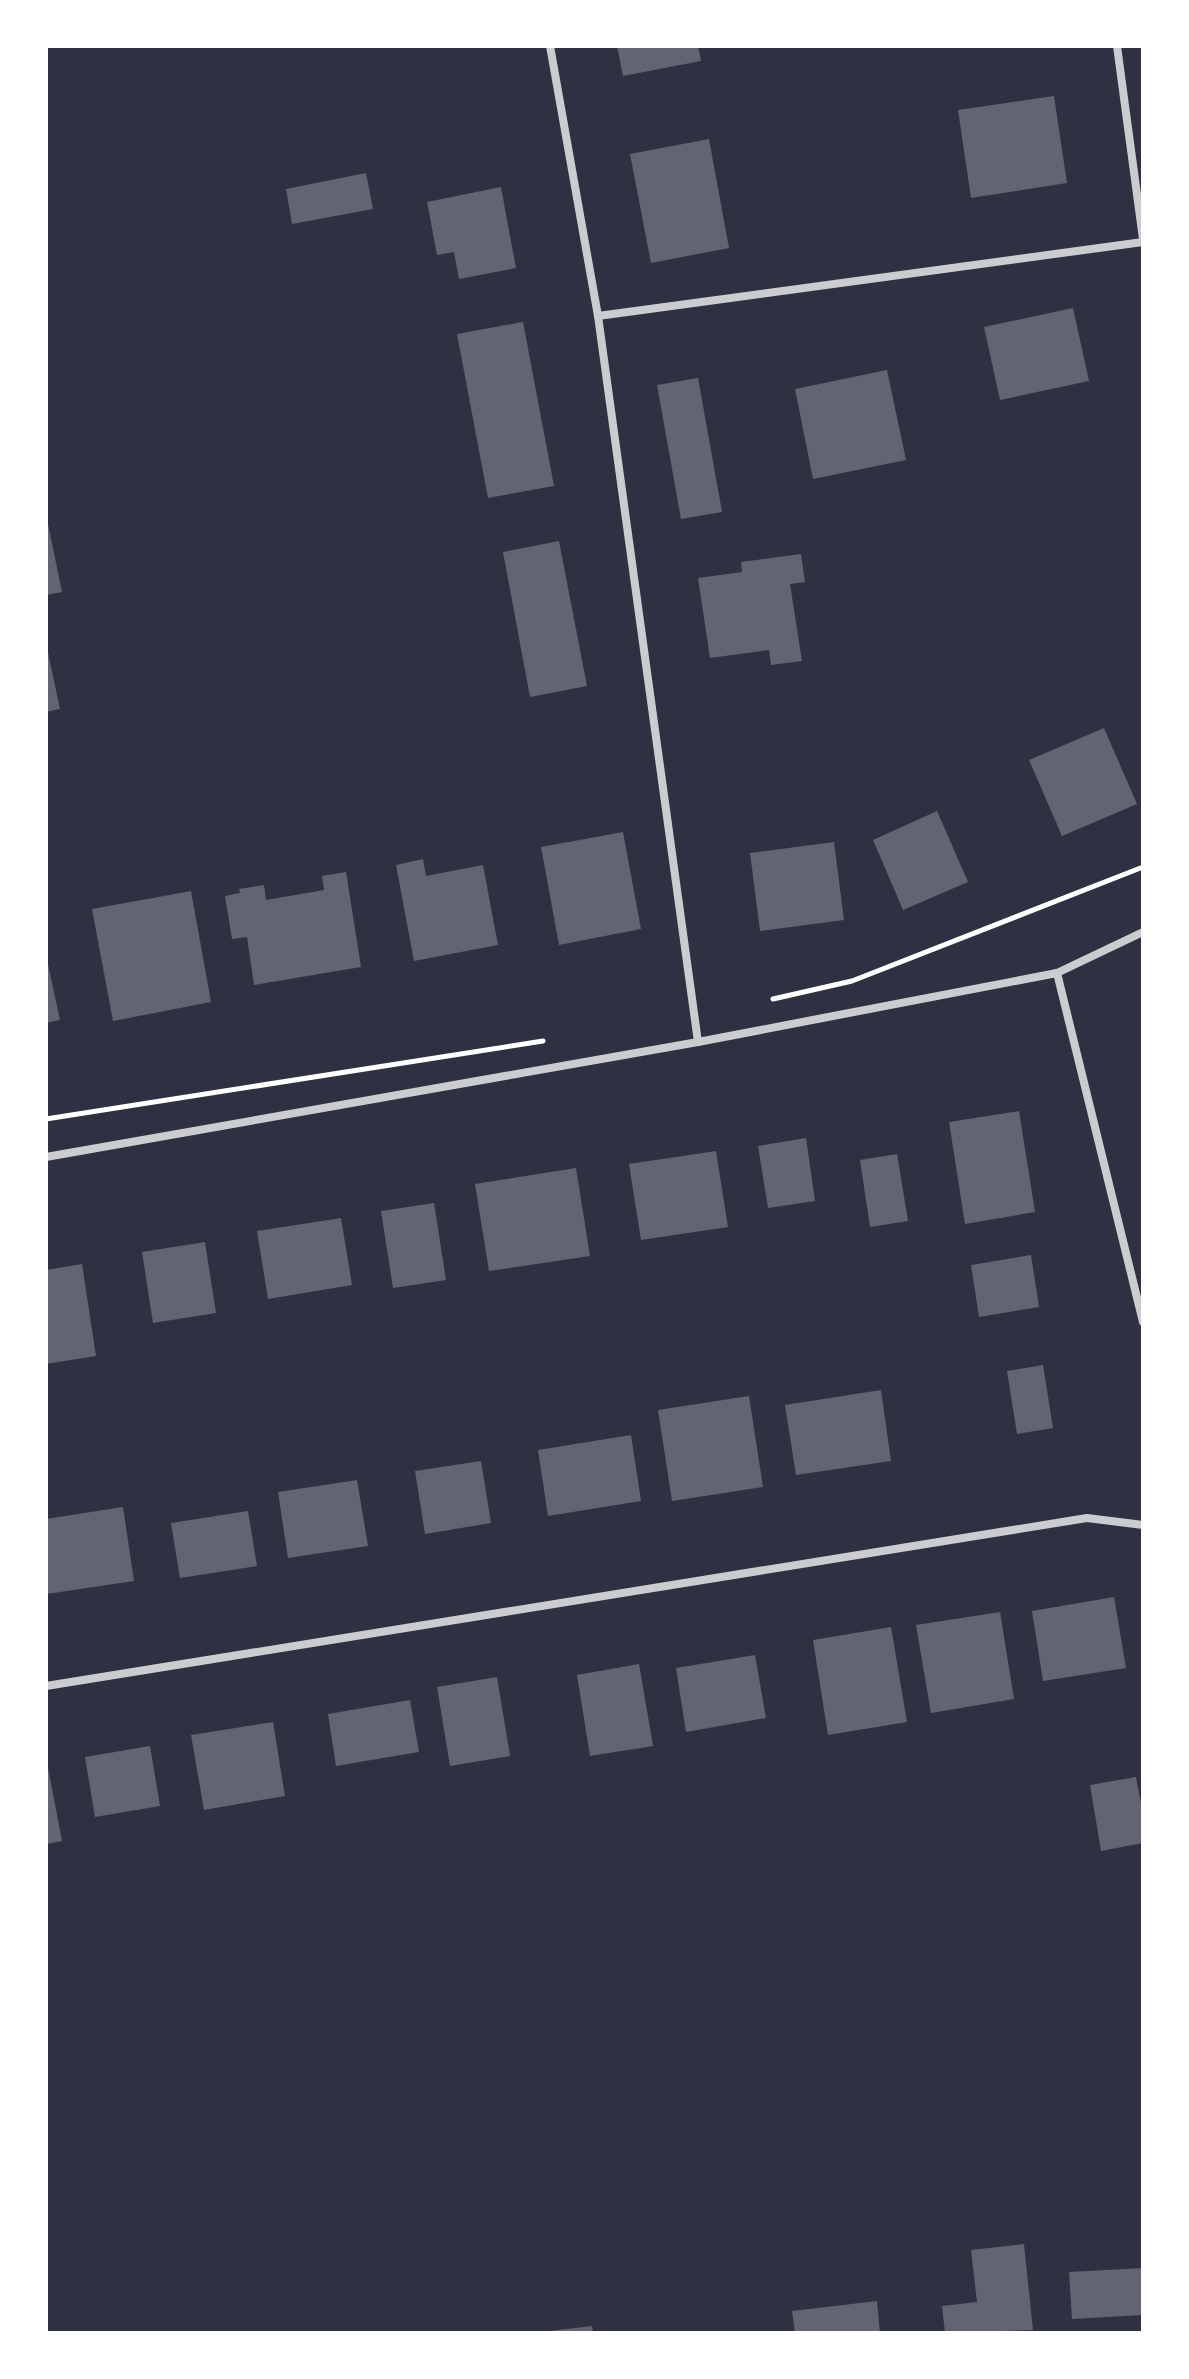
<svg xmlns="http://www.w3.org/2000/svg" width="1189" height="2379" font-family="'Work Sans',sans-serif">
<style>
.building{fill:#626471}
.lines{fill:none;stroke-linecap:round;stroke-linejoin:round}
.path{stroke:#fff;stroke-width:5}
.minor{stroke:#caccd0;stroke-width:8}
</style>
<rect width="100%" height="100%" fill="#2d3142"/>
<!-- building -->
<g class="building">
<path d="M617,46H698L701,61L623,76Z"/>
<path d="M1054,96L1067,183L971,198L958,110Z"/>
<path d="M709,139L729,248L651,263L630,154Z"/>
<path d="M366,173L373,209L292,224L286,189Z"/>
<path d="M501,187L516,268L459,279L454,252L437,255L427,202Z"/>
<path d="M1073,308L1089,381L1000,400L984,327Z"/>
<path d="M523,322L554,486L488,498L457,334Z"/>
<path d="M887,370L906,460L813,479L795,389Z"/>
<path d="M698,378L722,512L681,519L657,385Z"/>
<path d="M46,514L62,592L46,595Z"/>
<path d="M559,541L587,686L530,697L503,552Z"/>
<path d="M801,554L805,582L790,584L802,661L771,665L769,650L710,658L698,578L742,572L741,562Z"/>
<path d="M46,643L60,709L46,712Z"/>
<path d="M1104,728L1137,804L1062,836L1029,760Z"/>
<path d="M937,811L968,882L903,910L873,840Z"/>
<path d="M623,832L641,929L559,945L541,847Z"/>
<path d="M834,842L844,920L760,931L750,853Z"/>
<path d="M423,859L426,876L483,865L498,945L414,961L396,865Z"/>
<path d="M346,872L361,967L254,985L247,937L232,939L225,896L240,893L239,889L264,885L266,900L324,890L322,876Z"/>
<path d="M191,891L211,1002L113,1021L92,909Z"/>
<path d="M46,955L60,1020L46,1023Z"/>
<path d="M1019,1111L1035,1212L965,1224L949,1122Z"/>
<path d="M806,1138L815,1201L768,1208L758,1146Z"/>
<path d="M716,1151L728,1227L641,1240L629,1164Z"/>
<path d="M897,1154L908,1221L870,1227L860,1160Z"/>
<path d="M576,1168L590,1256L489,1271L475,1184Z"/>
<path d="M434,1203L446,1280L393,1288L381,1211Z"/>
<path d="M341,1218L352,1285L268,1299L257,1231Z"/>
<path d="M205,1242L216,1313L153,1323L142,1252Z"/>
<path d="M1031,1255L1039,1307L979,1317L971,1265Z"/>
<path d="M82,1264L96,1356L46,1364V1270Z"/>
<path d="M1043,1365L1053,1428L1017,1434L1007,1371Z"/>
<path d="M881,1390L891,1461L796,1475L785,1405Z"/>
<path d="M749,1396L763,1487L672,1501L658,1410Z"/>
<path d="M631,1435L641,1501L548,1516L538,1450Z"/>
<path d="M481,1461L491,1523L425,1534L415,1471Z"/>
<path d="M357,1480L368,1546L288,1558L278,1492Z"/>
<path d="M123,1507L134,1581L47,1594L46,1519Z"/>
<path d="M248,1511L257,1566L180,1578L171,1523Z"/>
<path d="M1114,1597L1126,1668L1043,1681L1032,1611Z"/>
<path d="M1000,1612L1014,1699L931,1713L916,1625Z"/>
<path d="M891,1627L907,1722L828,1735L813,1640Z"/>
<path d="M755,1655L766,1718L686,1732L676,1668Z"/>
<path d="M639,1664L653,1746L590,1756L577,1675Z"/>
<path d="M497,1677L510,1756L450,1766L437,1687Z"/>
<path d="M410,1700L419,1752L336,1766L328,1714Z"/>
<path d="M273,1722L285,1796L204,1810L191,1735Z"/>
<path d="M150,1746L160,1806L95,1817L85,1757Z"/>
<path d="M46,1757L62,1841L46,1844Z"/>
<path d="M1136,1777L1143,1814V1843L1101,1851L1090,1785Z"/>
<path d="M1024,2244L1033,2330L945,2333L942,2306L977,2302L971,2250Z"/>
<path d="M1143,2268V2315L1072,2319L1069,2272Z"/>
<path d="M877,2301L880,2333H795L792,2311Z"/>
<path d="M592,2326L593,2333H549V2331Z"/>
</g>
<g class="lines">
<!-- path -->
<g class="path">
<path d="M773,999L852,981L1143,867"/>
<path d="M46,1119L543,1041"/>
</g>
<!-- minor -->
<g class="minor">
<path d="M550,46L598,316L698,1042"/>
<path d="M1117,46L1143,239"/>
<path d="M598,316L1143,242"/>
<path d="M1057,973L1143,1322"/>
<path d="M46,1157L698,1042L1057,973L1143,932"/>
<path d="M46,1686L1087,1518L1143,1525"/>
</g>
</g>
<!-- border -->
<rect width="1189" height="2379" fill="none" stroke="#ffffff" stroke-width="96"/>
</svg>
